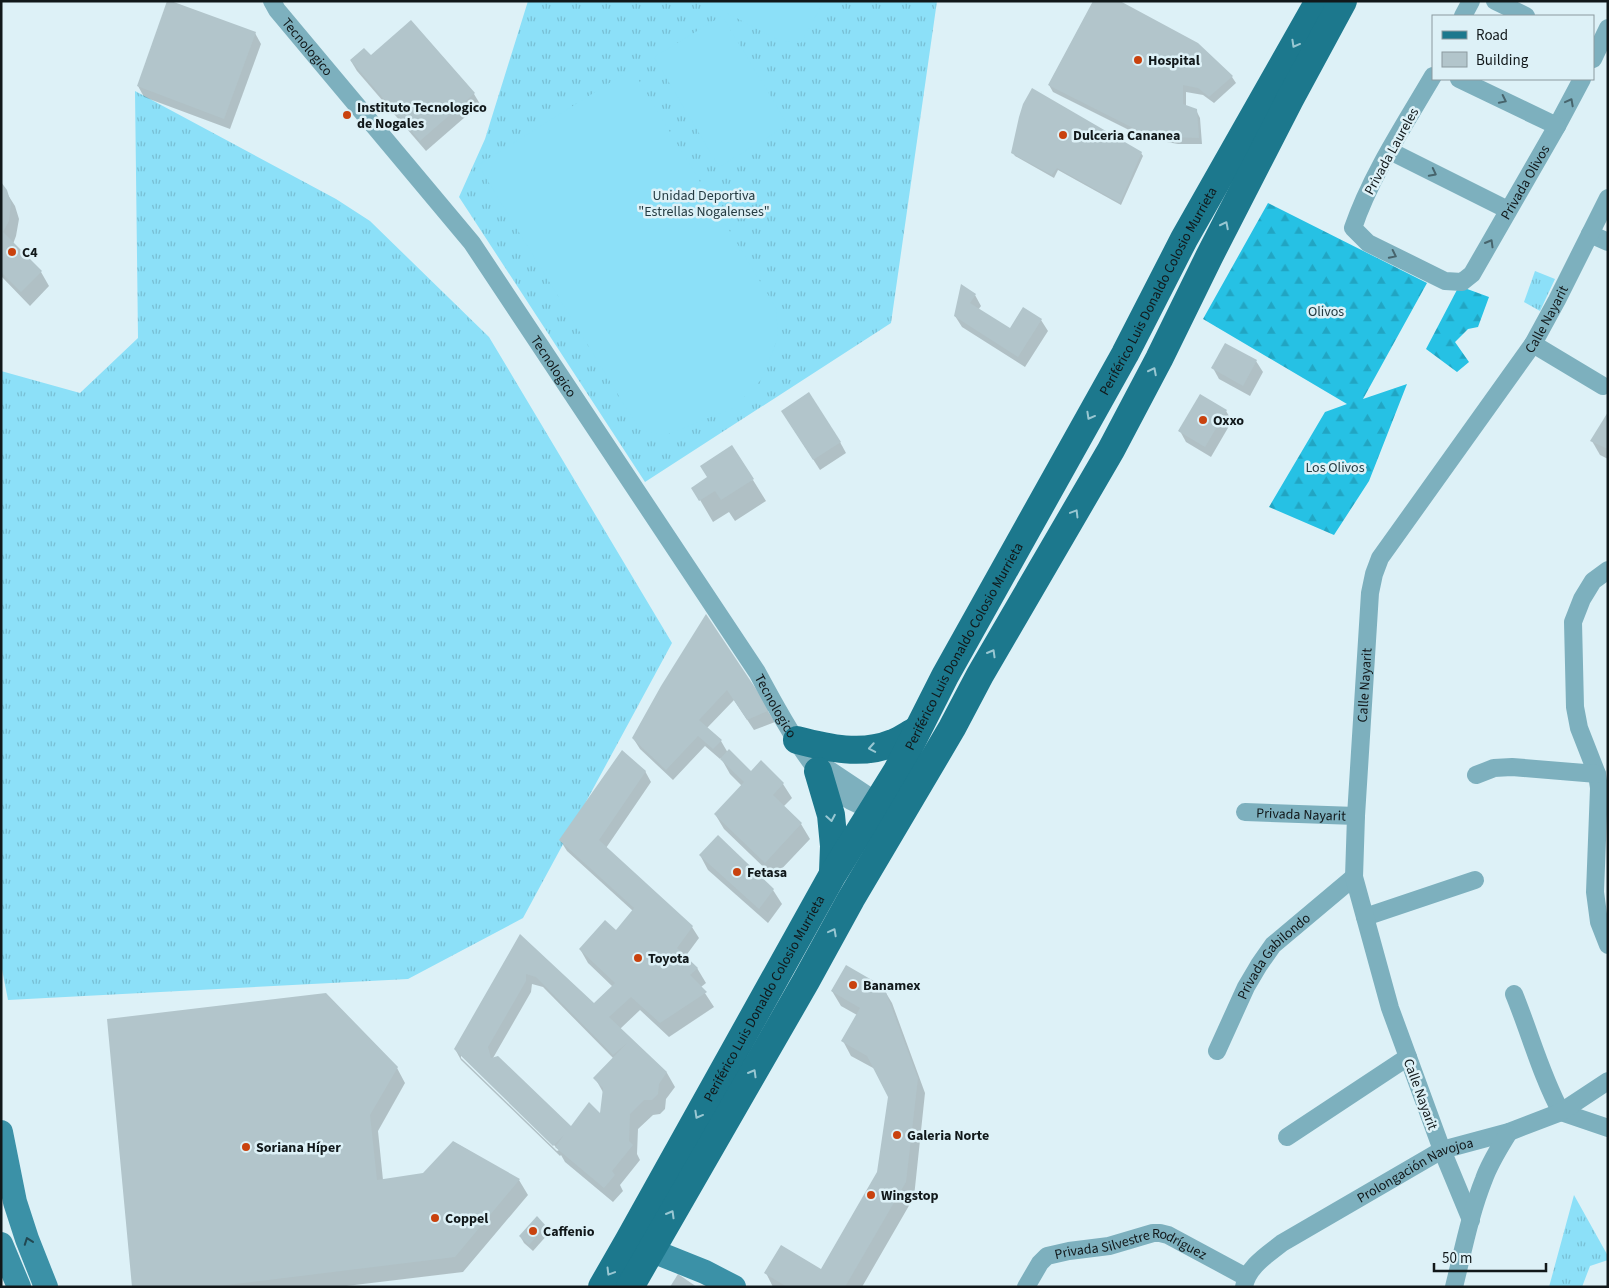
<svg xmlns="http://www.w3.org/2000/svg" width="1609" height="1288" font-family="'Source Sans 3',sans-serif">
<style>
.grass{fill:url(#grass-tufts)}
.forest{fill:url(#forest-firs)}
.pitch{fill:#8ce0f8}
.shadow{fill:#0003;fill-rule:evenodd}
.building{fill:#b2c5cb;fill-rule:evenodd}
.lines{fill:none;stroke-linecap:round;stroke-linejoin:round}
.street{stroke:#7db0be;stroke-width:18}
.secondary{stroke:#3b91a7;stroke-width:24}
.primary{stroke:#1c788d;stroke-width:28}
.oneway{stroke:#99c7d2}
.oneway2{stroke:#47646c}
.oneway3{stroke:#224852}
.poi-dot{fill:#c9420e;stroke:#ddf1f7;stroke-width:2}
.labels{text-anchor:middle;stroke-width:5;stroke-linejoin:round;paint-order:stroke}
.street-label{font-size:14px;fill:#11181a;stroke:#ddf1f7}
.poi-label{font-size:14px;font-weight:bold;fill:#11181a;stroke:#ddf1f7;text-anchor:start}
.park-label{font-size:14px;fill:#243b42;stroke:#ddf1f7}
</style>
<defs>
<pattern id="grass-tufts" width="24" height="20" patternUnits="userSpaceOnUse" patternTransform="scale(1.25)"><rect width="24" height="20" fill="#8ce0f8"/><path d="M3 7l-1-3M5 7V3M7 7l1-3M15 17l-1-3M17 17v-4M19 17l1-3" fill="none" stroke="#78bfd4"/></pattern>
<pattern id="forest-firs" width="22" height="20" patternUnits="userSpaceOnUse" patternTransform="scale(1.25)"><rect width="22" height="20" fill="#26c1e4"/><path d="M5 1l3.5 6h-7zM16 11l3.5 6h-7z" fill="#21a5c3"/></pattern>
</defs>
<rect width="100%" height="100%" fill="#ddf1f7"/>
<!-- grass -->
<g class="grass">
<path d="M528,1H937L891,323L645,482L459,197L485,139Z"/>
<path d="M135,91L336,199L370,221L489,337L672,643L523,918L408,979L8,1000L1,964V371L80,393L138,338Z"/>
<path d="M1535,271L1555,279L1540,311L1524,302Z"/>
<path d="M1574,1195L1608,1256V1260L1590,1266L1582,1287H1549Z"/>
</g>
<!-- forest -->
<g class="forest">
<path d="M1268,203L1427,283L1363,399L1407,384L1369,481L1334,535L1269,507L1325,412L1347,404L1203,319Z"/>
<path d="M1459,286L1489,297L1478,327L1468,329L1455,342L1469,362L1457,372L1426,349Z"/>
</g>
<!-- pitch -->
<g class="pitch">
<path d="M704,1H824L801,43L780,41Z"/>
<path d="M722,16L788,125L719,167L654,57Z"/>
<path d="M632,69L776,308L778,338L761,380L733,408L666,435L641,430L625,406L478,165Z"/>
</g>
<!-- shadow -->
<g class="shadow">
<path d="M255,33L261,44L230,129L144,97L138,86Z"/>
<path d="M371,57L474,94L480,104L426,151L357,71L351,61Z"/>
<path d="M1232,77L1236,83L1214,103L1203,95L1186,92V107L1196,110L1200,118L1202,144H1178L1145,138L1053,92L1049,85Z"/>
<path d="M1032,90L1141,153L1143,156L1121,205L1058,170L1054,178L1015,156L1013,153Z"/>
<path d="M1,184L15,206L19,219L16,236L13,244L41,272L49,286L30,306L1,276Z"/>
<path d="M975,295L981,306L978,310L1010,330L1024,309L1041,320L1048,331L1025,367L962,327L955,316Z"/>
<path d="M1256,361L1263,372L1250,396L1219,379L1213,368Z"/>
<path d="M1226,411L1232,421L1211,457L1186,442L1180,431Z"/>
<path d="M1608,414V459L1600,455L1592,441Z"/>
<path d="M789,422L840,442L846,453L820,470Z"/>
<path d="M753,480L766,501L735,521L729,512L713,522L693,488Z"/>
<path d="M706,616L775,722L754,730L734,700L707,728L721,741L728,753L751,772L783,784L792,798L783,807L801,824L810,839L774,877L724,829L715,814L742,786L730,774L721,758L720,759L705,746L673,780L640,749L633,738Z"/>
<path d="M645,771L651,782L606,848L692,927L699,938L685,957L697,968L706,983L701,987L714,1007L669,1037L640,1010L620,1029L667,1073L675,1087L666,1099L665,1109L660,1114L653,1115L638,1129L637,1154L640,1160L620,1185L623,1191L613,1202L565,1162L561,1155L560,1156L461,1060L455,1049L520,936L598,1009L613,987L588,963L580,949L616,932L633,911L567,851L560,840ZM532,984L543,987L614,1059L595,1078L604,1094L601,1116L571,1128L493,1058L531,992ZM461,1055L559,1150L557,1151L461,1058Z"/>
<path d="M700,855L773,890L782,904L768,923L708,870Z"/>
<path d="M883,988L892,1003L925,1093L914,1197L862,1287H773L766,1273L822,1270L879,1173L889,1097L875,1069L851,1056L843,1041L857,1015L841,1006L832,991Z"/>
<path d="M397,1068L405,1083L378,1131L383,1180L424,1175L454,1142L519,1180L528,1195L463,1272L338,1287H133Z"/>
<path d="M545,1226L549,1233L533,1251L524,1243L520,1236Z"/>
</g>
<!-- building -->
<g class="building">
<path d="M167,1H171L256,32L224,119L137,86Z"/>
<path d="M1093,1H1120L1198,43L1233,76L1209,97L1198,88L1183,85V104L1197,109L1199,138L1173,137L1141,132L1048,85Z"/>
<path d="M411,20L475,93L420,141L350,60L364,48L371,55Z"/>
<path d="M1032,88L1142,152L1120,203L1057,168L1052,175L1011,153L1019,117L1023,104Z"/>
<path d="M1,182L7,190L11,203L9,221L3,232L42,271L21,292L1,272Z"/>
<path d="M961,284L976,294L970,303L1010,328L1023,307L1042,319L1018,357L954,316Z"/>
<path d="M1225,343L1257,360L1243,386L1211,368Z"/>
<path d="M809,392L841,442L813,460L781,411Z"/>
<path d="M1200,394L1227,410L1205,447L1178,431Z"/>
<path d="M1608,412V449L1590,441Z"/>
<path d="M732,445L754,479L721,500L715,491L699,501L691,488L707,477L700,466Z"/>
<path d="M706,614L770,710L747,720L727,690L699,720L722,740L713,749L698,736L666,770L632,738L661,686Z"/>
<path d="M729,749L751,771L761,760L784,783L773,795L802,823L765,863L714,814L744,782L720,759Z"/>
<path d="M622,750L646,771L599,840L693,926L677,948L698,968L690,975L707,992L660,1023L631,997L609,1017L667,1072L659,1084L658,1094L652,1100H644L630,1114L629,1141L633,1145L612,1171L615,1175L604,1188L555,1147L564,1135L553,1146L454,1049L520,934L594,1003L615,983L579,949L605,920L616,930L634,908L559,840ZM526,974L536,977L613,1055L627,1043L593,1078L603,1088L600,1113L589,1102L571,1126L498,1056L491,1058L488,1047L526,981Z"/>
<path d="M718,835L774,889L759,909L699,855Z"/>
<path d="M846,965L884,987L918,1078L906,1182L845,1287H787L764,1273L781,1245L821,1269L877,1172L888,1097L867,1056L841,1041L860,1008L831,991Z"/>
<path d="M326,993L398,1067L370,1115L377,1180L423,1173L453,1141L520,1179L455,1257L211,1287H132L107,1019Z"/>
<path d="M537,1216L546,1226L529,1245L519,1236Z"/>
<path d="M678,1274L697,1287H670Z"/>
</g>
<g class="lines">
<!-- street -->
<g class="street">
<path id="s1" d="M272,1L277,10L472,243L757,672C777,708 827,810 873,807L867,795L813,759"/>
<path d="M1495,1L1526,16"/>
<path d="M1463,16L1471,1"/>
<path d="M1593,59L1608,28"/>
<path id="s2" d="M1433,76C1405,124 1371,175 1353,228L1368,243L1445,281L1462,282L1472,274L1557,126L1582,79"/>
<path d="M1459,79L1557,126"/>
<path d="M1390,151L1508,210"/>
<path d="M1590,234L1608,242"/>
<path d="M1533,344L1603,386"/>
<path d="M1608,570L1593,581L1582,599L1573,622L1575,707L1579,728L1597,774L1599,788L1595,892L1599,922L1608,945"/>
<path d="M1476,775L1494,768L1512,767L1597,774"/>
<path id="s3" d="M1245,812L1356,816"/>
<path d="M1365,917L1475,880"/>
<path d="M1514,994C1530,1033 1541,1075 1561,1112L1608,1128"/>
<path id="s4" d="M1217,1051L1246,987L1259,965L1273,945L1354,877"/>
<path d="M1287,1137L1408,1057"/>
<path id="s5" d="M1471,1220L1442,1150L1390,1008L1354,877L1356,816L1370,593L1374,574L1380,558L1533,344L1557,300L1608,198"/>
<path id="s6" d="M1026,1287L1040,1263L1047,1256L1069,1251L1109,1246L1153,1233H1160L1168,1235L1246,1277"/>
<path id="s7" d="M1244,1287C1247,1267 1267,1255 1282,1243L1442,1150L1509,1132L1561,1112L1608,1081"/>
<path d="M1454,1287C1463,1251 1470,1214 1484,1179C1490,1162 1500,1147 1509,1132"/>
</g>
<!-- secondary -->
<g class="secondary">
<path d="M1,1132L15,1202L27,1239L46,1287"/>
<path d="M1,1244L19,1287"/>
<path d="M635,1244L705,1272L734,1287"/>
</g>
<!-- primary -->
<g class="primary">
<path d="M797,740C828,748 862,756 893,743C901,740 909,734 917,730"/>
<path d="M818,771L831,815L834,846L833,872"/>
<path id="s8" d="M602,1287L629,1240L833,874L897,771L945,676L1125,354L1184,239L1319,1"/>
<path d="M630,1287L806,981L851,899L952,728L980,675L1111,450L1159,359L1209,257L1290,99L1343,1"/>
</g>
</g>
<!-- one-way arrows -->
<defs><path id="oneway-chevron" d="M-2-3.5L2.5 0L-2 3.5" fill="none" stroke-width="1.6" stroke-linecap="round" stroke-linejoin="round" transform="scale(1.25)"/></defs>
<g class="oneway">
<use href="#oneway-chevron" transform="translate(1295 44) rotate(119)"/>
<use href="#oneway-chevron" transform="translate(1225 225) rotate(-63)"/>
<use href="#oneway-chevron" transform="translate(1153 371) rotate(-63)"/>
<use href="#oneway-chevron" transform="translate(1090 416) rotate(119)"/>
<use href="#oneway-chevron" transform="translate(1075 513) rotate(-59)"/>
<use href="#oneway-chevron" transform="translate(992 653) rotate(-60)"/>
<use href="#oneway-chevron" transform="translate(872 748) rotate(170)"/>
<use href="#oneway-chevron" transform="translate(831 818) rotate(80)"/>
<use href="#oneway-chevron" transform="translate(833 932) rotate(-62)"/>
<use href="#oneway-chevron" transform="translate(753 1073) rotate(-60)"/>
<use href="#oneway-chevron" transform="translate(698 1115) rotate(119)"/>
<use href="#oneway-chevron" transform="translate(671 1214) rotate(-60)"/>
<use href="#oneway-chevron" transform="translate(610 1272) rotate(121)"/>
</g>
<g class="oneway2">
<use href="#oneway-chevron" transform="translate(1503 100) rotate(26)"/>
<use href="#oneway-chevron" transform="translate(1570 102) rotate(-62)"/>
<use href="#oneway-chevron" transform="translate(1433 173) rotate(27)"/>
<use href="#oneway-chevron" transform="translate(1490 243) rotate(-60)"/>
<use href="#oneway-chevron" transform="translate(1393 255) rotate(26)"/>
</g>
<use class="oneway3" href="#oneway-chevron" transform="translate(28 1241) rotate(-110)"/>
<!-- markers -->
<g class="poi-dot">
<circle cx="1138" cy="60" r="5"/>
<circle cx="347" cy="115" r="5"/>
<circle cx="1063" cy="135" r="5"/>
<circle cx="12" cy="252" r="5"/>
<circle cx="1203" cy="420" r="5"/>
<circle cx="737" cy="872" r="5"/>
<circle cx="638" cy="958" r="5"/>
<circle cx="853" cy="985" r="5"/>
<circle cx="897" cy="1135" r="5"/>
<circle cx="246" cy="1147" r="5"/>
<circle cx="871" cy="1195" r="5"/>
<circle cx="435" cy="1218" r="5"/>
<circle cx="533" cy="1231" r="5"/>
</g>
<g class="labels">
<!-- street labels -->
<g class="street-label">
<text dy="5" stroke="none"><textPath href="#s1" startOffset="58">Tecnologico</textPath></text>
<text transform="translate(1391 151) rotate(-61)" y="5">Privada Laureles</text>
<text dy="5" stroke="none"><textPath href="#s2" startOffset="415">Privada Olivos</textPath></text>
<text dy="5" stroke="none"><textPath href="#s8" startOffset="1141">Periférico Luis Donaldo Colosio Murrieta</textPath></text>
<text dy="5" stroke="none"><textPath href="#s5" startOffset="975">Calle Nayarit</textPath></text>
<text dy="5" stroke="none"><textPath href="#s1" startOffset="462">Tecnologico</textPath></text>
<text dy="5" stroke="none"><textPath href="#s8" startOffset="736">Periférico Luis Donaldo Colosio Murrieta</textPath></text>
<text dy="5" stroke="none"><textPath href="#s5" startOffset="555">Calle Nayarit</textPath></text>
<text dy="5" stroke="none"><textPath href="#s1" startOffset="868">Tecnologico</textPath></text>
<text dy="5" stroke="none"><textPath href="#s3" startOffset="56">Privada Nayarit</textPath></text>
<text dy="5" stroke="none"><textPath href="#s4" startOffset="112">Privada Gabilondo</textPath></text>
<text dy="5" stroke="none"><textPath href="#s8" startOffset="331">Periférico Luis Donaldo Colosio Murrieta</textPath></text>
<text transform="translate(1421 1094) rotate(70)" y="5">Calle Nayarit</text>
<text dy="5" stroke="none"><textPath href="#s7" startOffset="212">Prolongación Navojoa</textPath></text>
<text dy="5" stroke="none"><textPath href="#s6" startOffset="125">Privada Silvestre Rodríguez</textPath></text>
</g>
<!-- poi labels -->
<g class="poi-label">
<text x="1148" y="65">Hospital</text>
<text x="357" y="112">Instituto Tecnologico<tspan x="357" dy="16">de Nogales</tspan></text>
<text x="1073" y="140">Dulceria Cananea</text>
<text x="22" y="257">C4</text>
<text x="1213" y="425">Oxxo</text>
<text x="747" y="877">Fetasa</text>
<text x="648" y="963">Toyota</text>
<text x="863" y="990">Banamex</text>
<text x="907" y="1140">Galeria Norte</text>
<text x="256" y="1152">Soriana Híper</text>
<text x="881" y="1200">Wingstop</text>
<text x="445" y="1223">Coppel</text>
<text x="543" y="1236">Caffenio</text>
</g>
<!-- park labels -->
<g class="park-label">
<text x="704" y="200">Unidad Deportiva<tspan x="704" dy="16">"Estrellas Nogalenses"</tspan></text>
<text x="1326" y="316">Olivos</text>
<text x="1335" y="472">Los Olivos</text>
</g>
</g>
<!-- border -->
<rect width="1609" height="1288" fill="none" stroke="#11181a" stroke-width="5"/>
<!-- legend -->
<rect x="1432" y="15" width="162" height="65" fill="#ddf1f7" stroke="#8b9a9f"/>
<rect x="1442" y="31" width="25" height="8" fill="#1c788d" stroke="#8b9a9f"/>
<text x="1476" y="40" font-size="15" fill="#11181a">Road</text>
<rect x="1442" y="52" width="25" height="15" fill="#b2c5cb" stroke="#8b9a9f"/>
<text x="1476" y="65" font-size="15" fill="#11181a">Building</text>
<!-- scale -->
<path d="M1434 1263v8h112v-8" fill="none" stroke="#11181a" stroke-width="2.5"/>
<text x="1442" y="1263" font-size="15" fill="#11181a" stroke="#ddf1f7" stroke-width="4" paint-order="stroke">50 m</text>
</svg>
